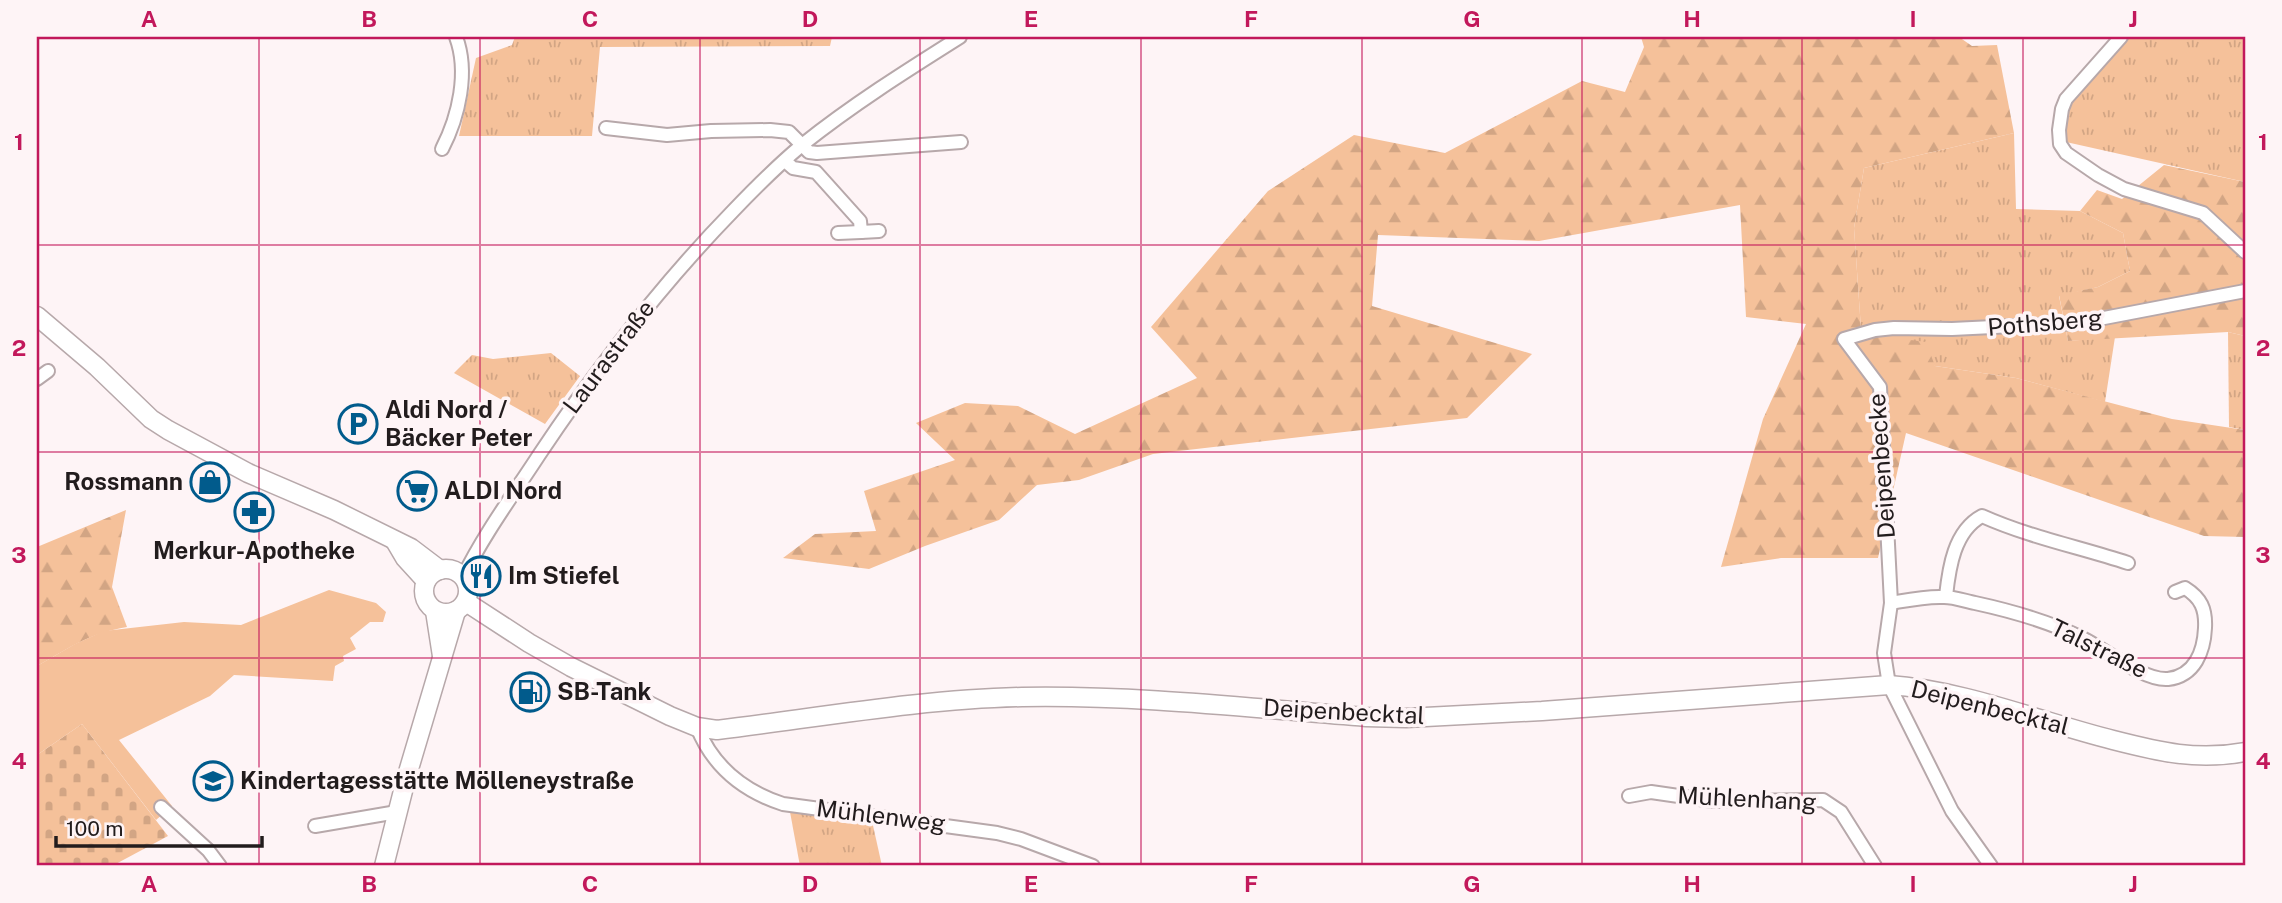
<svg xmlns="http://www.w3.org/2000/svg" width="2282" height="903" font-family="'Public Sans',sans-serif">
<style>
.grass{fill:url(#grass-tufts)}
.forest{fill:url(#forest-firs)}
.cemetery{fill:url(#cemetery-stones)}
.park{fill:#f5c19a}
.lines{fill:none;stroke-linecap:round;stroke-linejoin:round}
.minor-casing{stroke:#b7a8aa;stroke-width:16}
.secondary-casing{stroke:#b7a8aa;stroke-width:21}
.minor{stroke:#fff;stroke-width:12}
.secondary{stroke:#fff;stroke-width:18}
.grid{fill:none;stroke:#c2185b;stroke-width:2;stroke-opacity:0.55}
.labels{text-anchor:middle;stroke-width:7;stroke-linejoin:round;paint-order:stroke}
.street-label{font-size:24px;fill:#221c1d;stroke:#fef4f6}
.poi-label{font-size:24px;font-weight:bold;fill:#221c1d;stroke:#fef4f6;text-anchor:start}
.neatline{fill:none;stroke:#c2185b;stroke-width:2.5}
.grid-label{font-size:23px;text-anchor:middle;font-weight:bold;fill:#c2185b}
</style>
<defs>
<pattern id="grass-tufts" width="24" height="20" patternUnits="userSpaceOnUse" patternTransform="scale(1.75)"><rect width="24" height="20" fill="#f5c19a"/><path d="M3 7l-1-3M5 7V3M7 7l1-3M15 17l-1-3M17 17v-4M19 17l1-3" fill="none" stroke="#d2a584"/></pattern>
<pattern id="forest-firs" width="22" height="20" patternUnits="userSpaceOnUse" patternTransform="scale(1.75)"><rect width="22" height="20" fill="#f5c19a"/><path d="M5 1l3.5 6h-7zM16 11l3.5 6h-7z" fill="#d2a584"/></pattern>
<pattern id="cemetery-stones" width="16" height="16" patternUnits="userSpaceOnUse" patternTransform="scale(1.75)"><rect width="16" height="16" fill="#f5c19a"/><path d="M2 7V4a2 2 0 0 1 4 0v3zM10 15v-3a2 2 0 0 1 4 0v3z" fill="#d2a584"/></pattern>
</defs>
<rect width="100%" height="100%" fill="#fef4f6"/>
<!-- grass -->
<g class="grass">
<path d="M515,37H832L830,46L600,47L592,136H459L476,58L512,45Z"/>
<path d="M2117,37H2245V182L2066,142L2067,110Z"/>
<path d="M2014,133L2016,209L2080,211L2123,233L2130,271L2098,287L2059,296L2068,341L2115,337L2105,402L2016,378L1935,366L1865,334L1861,329L1854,228L1864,168Z"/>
<path d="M2228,332L2245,336V430L2229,427Z"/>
<path d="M551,353L580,376L545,424L454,373L472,355L493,359Z"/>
<path d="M790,812L872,821L882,866H800Z"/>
</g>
<!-- forest -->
<g class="forest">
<path d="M1641,37H1959L1972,46L1997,45L2014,133L1864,168L1854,228L1861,329L1865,334L1926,342L1935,366L2016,378L2172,419L2245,430V537L2204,536L1906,433L1878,558H1781L1721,567L1763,419L1806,324L1746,317L1740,205L1539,241L1378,235L1372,306L1532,354L1467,418L1153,454L1079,480L1037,485L999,520L925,546L869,569L783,558L815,534L876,531L864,491L955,460L916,423L965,403L1018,406L1075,434L1197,378L1151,327L1268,191L1354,135L1445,153L1582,81L1625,92L1644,47Z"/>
<path d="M2164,165L2245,182V336L2228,332L2068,341L2059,295L2098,287L2130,271L2123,233L2080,211L2097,190L2122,199Z"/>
<path d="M126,510L112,587L127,627C90,633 69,648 37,666V547Z"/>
</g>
<!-- cemetery -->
<path class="cemetery" d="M82,724L168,836L112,866H37V755Z"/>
<!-- park -->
<path class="park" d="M329,590L376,603L386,612L383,622H370L350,638L356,649L343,656L344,661L335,666L333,681L234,675L210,696L119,740L172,806L156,820L82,724L37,755V666L75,644L104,631L184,622L241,625Z"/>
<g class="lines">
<!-- minor casing -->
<g class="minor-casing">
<g id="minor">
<path d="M2121,37L2066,99L2062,109L2059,130L2060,144L2066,153L2098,175L2124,189L2203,213L2245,252"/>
<path d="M606,128L667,135L711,131L770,130L789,132L809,152L817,153L961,142"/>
<path d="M442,149C459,116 469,72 456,37"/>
<path d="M785,161L793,168L816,172L860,221L861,232L879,231"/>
<path d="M838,233L861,232"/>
<path d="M37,379L48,371"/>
<path d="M463,577C484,534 513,495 539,455C597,368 660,286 733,211C755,188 778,165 802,145C852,105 906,71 960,37"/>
<path d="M1946,596C1949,568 1954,531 1982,516C2029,537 2079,547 2128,563"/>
<path d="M1891,603C1908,600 1926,596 1944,597C1954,597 1965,601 1975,603C2012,611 2048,621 2082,638C2105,649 2143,681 2168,679C2195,676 2204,651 2205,628C2206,609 2201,598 2185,588L2175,592"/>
<path d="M697,727C713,767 743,791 783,804L997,833L1021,839L1093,866"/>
<path d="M1629,796L1651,792L1713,801L1823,800L1841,812L1875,866"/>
<path d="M161,807L208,850L220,866"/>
<path d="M315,826L397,812"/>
<path d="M1991,866L1952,811L1889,685L1884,653L1891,603L1880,387L1844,339L1875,330L1894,328L1952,329L2078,323L2245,291"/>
</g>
</g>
<!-- secondary casing -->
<g class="secondary-casing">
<g id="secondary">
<path d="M37,316L97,367L151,419L168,430L248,473L334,510L411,548L440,570"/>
<path d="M395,541L405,558L426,581"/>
<circle cx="446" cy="591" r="22"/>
<path d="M466,602L529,643L571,667L670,716L697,727L717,730C816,718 923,699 1022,697C1137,695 1251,708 1366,717L1406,718L1542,711L1889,685C1963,690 2041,722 2113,740C2160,752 2197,761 2245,752"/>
<path d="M435,611L442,656"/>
<path d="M384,866L406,779L456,611"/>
</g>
</g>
<!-- minor -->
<use href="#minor" class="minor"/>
<!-- secondary -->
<use href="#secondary" class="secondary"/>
</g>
<!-- grid -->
<path class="grid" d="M259,37V866M480,37V866M700,37V866M920,37V866M1141,37V866M1362,37V866M1582,37V866M1802,37V866M2023,37V866M37,245H2245M37,452H2245M37,658H2245"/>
<!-- icons -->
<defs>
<g id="parking-ring" transform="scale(2.0125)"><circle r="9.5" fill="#fef4f6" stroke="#015b8c" stroke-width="1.5"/><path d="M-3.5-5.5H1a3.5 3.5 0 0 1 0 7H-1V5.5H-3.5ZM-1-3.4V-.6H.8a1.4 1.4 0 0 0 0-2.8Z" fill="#015b8c"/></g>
<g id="shop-ring" transform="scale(2.0125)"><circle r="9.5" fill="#fef4f6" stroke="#015b8c" stroke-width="1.5"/><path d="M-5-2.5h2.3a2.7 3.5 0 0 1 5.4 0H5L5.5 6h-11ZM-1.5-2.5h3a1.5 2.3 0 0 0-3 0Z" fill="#015b8c"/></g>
<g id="supermarket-ring" transform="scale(2.0125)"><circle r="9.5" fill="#fef4f6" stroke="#015b8c" stroke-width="1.5"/><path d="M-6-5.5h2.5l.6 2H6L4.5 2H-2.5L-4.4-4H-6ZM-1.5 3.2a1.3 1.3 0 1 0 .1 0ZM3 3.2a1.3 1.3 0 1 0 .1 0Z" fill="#015b8c"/></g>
<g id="pharmacy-ring" transform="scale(2.0125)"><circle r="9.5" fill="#fef4f6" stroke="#015b8c" stroke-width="1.5"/><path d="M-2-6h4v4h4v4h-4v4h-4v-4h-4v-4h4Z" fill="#015b8c"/></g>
<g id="restaurant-ring" transform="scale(2.0125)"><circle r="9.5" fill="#fef4f6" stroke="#015b8c" stroke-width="1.5"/><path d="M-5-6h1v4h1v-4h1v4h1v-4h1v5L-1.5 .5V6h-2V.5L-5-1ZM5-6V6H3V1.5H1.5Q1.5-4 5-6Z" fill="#015b8c"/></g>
<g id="fuel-ring" transform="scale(2.0125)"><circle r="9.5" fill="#fef4f6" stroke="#015b8c" stroke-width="1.5"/><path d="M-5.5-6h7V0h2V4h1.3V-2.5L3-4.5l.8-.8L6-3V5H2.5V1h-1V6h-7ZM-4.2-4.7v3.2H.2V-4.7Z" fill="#015b8c"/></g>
<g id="school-ring" transform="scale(2.0125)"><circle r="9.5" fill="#fef4f6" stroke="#015b8c" stroke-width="1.5"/><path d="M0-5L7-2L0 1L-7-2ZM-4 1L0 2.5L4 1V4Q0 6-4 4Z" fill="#015b8c"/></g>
</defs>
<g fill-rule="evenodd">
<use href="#parking-ring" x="358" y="424"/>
<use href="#shop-ring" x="210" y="482"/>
<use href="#supermarket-ring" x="417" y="491"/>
<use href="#pharmacy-ring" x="254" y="512"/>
<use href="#restaurant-ring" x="481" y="576"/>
<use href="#fuel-ring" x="530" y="692"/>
<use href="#school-ring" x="213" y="781"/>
</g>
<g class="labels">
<!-- street labels -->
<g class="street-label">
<text transform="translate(2045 323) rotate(-5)" y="8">Pothsberg</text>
<text transform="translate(609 357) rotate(-53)" y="8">Laurastraße</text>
<text transform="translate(1882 466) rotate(-94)" y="8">Deipenbecke</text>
<text transform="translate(2099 649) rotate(26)" y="8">Talstraße</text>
<text transform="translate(1990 708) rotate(14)" y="8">Deipenbecktal</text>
<text transform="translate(1344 712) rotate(3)" y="8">Deipenbecktal</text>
<text transform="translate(1747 799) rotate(3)" y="8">Mühlenhang</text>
<text transform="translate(881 816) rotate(7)" y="8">Mühlenweg</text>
</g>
<!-- poi labels -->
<g class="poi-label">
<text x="385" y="418">Aldi Nord /<tspan x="385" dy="28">Bäcker Peter</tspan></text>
<text x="183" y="490" text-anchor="end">Rossmann</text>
<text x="444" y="499">ALDI Nord</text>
<text x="254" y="559" text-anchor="middle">Merkur-Apotheke</text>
<text x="508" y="584">Im Stiefel</text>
<text x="557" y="700">SB-Tank</text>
<text x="240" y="789">Kindertagesstätte Mölleneystraße</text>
</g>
</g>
<!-- border -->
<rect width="2282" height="903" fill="none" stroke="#fef4f6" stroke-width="77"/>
<!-- scale -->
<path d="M56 836v10h206v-10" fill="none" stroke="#221c1d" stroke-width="3.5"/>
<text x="66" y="836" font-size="21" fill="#221c1d" stroke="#fef4f6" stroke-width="5" paint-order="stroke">100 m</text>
<rect x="38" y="38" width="2206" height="826" class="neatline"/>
<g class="grid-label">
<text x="149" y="27">A</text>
<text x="369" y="27">B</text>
<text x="590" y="27">C</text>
<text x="810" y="27">D</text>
<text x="1031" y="27">E</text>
<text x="1251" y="27">F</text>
<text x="1472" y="27">G</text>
<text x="1692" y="27">H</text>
<text x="1913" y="27">I</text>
<text x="2133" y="27">J</text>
<text x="19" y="150">1</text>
<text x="2263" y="150">1</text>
<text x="19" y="356">2</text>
<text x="2263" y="356">2</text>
<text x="19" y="563">3</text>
<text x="2263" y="563">3</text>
<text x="19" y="769">4</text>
<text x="2263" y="769">4</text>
<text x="149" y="892">A</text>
<text x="369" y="892">B</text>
<text x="590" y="892">C</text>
<text x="810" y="892">D</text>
<text x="1031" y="892">E</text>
<text x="1251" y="892">F</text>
<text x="1472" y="892">G</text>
<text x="1692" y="892">H</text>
<text x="1913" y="892">I</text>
<text x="2133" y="892">J</text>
</g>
</svg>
